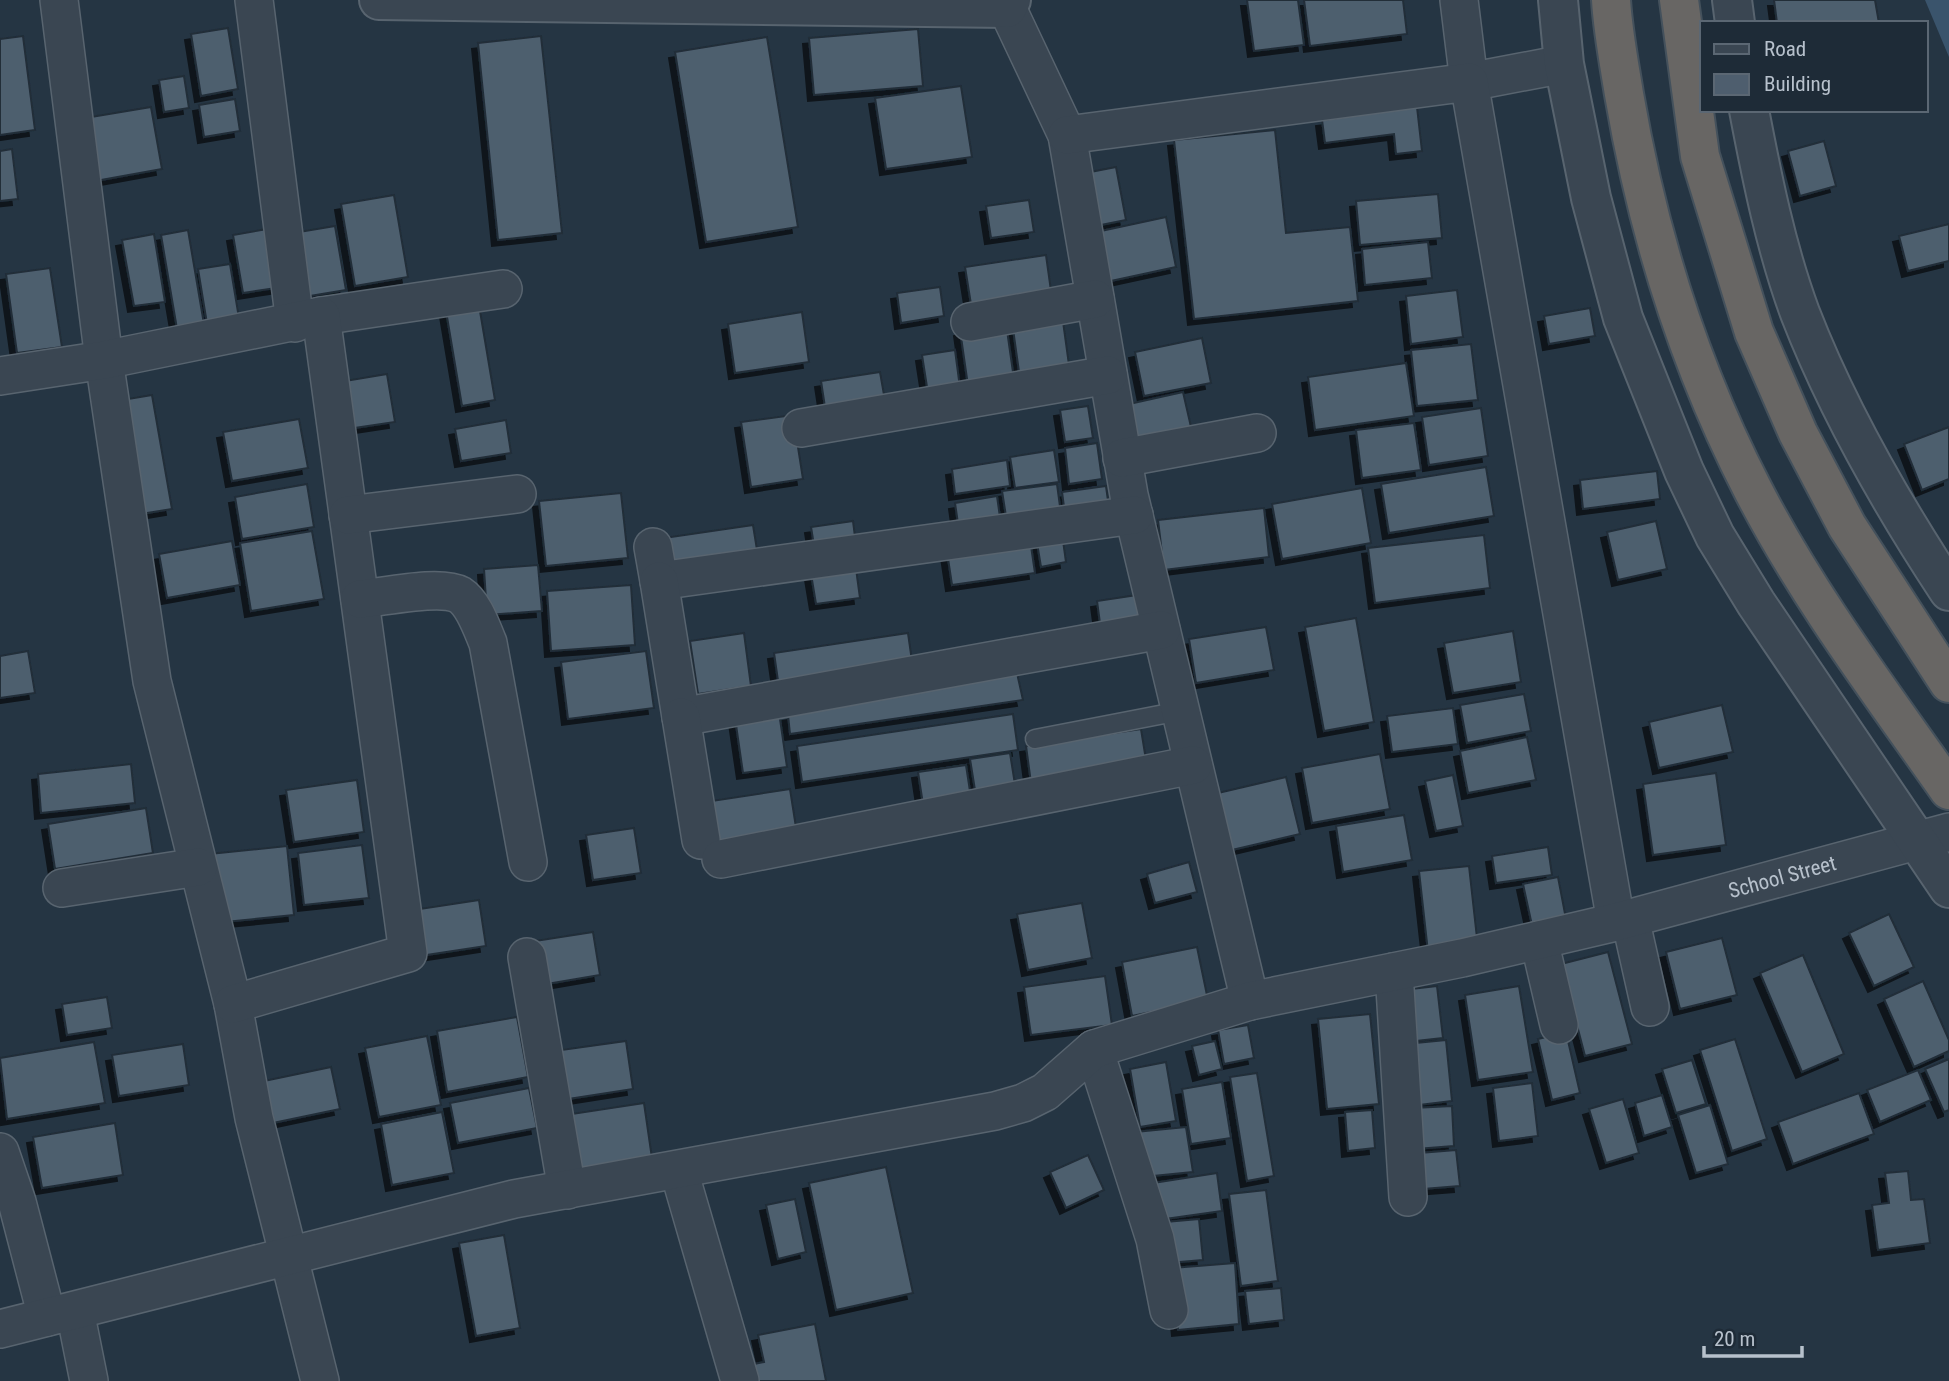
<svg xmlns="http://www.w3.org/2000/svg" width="1949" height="1381" font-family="'Roboto Condensed',sans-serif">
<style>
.water{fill:#3a546c}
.building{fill:#4e5e6e;stroke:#202d39;stroke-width:2;filter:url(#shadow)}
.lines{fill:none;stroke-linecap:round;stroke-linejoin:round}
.service-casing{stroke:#58646f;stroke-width:21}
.minor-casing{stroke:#58646f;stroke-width:40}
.tertiary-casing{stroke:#58646f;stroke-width:42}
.trunk-casing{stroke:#44515c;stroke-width:42}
.service{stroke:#3a4652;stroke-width:18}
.minor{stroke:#3a4652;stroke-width:37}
.tertiary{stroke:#3a4652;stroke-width:38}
.trunk{stroke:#686664;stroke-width:38}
.labels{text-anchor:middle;stroke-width:5;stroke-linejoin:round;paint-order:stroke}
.street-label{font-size:21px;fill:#b7c1cc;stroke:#1e2b37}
</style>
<defs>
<filter id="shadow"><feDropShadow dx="-6" dy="6" stdDeviation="0" flood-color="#0009"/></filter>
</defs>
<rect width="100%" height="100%" fill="#253543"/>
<!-- water -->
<path class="water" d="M1925,0H1949V57Z"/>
<!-- building -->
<g class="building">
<path d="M1247,0H1298L1304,45L1254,51Z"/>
<path d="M1304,0H1403L1407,34L1310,46Z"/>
<path d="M1774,0H1875L1879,23H1777Z"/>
<path d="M228,28L238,89L201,96L191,34Z"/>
<path d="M918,29L923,86L814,95L809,38Z"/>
<path d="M23,36L35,130L0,135V39Z"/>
<path d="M541,36L562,233L498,240L478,43Z"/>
<path d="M767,37L798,227L706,242L675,52Z"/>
<path d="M184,76L189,108L164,112L159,80Z"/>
<path d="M961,86L972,157L886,169L875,98Z"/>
<path d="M235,99L240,131L204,137L199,105Z"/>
<path d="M151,107L162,169L90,182L79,119Z"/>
<path d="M1417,107L1422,151L1396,154L1394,134L1325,143L1322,120Z"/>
<path d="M1275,130L1286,233L1350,227L1358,301L1194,319L1174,140Z"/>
<path d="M1824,141L1836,186L1800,196L1788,151Z"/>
<path d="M12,149L18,199L0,201V151Z"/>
<path d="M1116,167L1126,220L1086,228L1075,175Z"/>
<path d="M1438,194L1442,238L1360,245L1356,201Z"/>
<path d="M394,195L408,277L355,286L341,204Z"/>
<path d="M1029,200L1034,232L991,238L986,206Z"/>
<path d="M1166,217L1176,267L1097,284L1087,234Z"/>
<path d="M1949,224V261L1908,271L1899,236Z"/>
<path d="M335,226L346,290L310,296L299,232Z"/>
<path d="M273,228L283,287L243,293L233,235Z"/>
<path d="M188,230L204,324L177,329L161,235Z"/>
<path d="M154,234L165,302L134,306L122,240Z"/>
<path d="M1428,242L1432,278L1365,285L1362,249Z"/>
<path d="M1046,255L1053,305L973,317L965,267Z"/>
<path d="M230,264L240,324L208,330L198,269Z"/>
<path d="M50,268L62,347L17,353L6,274Z"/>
<path d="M940,287L944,316L901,323L897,293Z"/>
<path d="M1457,290L1463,337L1411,344L1406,296Z"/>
<path d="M479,305L495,400L462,406L446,311Z"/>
<path d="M1590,308L1595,336L1549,344L1544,316Z"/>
<path d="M802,312L809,362L735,373L728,324Z"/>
<path d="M1062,314L1070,372L1020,379L1012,322Z"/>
<path d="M1006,323L1014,379L968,386L960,330Z"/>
<path d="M1202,338L1211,383L1144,396L1135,352Z"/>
<path d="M1471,344L1478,400L1417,406L1411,350Z"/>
<path d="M955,350L961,395L929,400L922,355Z"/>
<path d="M1406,363L1414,416L1315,430L1308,377Z"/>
<path d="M880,372L886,406L826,414L821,381Z"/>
<path d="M387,374L395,422L341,430L333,383Z"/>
<path d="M1183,392L1194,440L1139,452L1129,404Z"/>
<path d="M152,395L172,509L141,514L122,400Z"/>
<path d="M1088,406L1093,438L1065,442L1060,410Z"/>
<path d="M1481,408L1488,456L1429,465L1422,417Z"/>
<path d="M793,415L803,479L751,487L741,422Z"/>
<path d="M299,419L308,468L232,481L223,432Z"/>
<path d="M506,420L511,453L461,461L455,429Z"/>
<path d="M1414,423L1421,470L1362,478L1356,430Z"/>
<path d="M1949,427V479L1922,490L1904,444Z"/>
<path d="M1097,443L1102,479L1069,484L1065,448Z"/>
<path d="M1054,450L1059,482L1015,488L1010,457Z"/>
<path d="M1007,460L1010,486L955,494L952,469Z"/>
<path d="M1486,467L1494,516L1389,533L1381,484Z"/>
<path d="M1657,471L1660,499L1583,509L1580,480Z"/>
<path d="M307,484L314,527L242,539L235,497Z"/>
<path d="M1057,484L1062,521L1008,529L1002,491Z"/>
<path d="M1106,486L1110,515L1066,522L1062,492Z"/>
<path d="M1362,488L1371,543L1282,559L1272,504Z"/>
<path d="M621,493L628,558L546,566L539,501Z"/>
<path d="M997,496L1001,524L959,531L955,503Z"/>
<path d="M1264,508L1269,557L1164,570L1158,520Z"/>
<path d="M853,521L857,552L816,558L811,527Z"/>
<path d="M1656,521L1667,569L1618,580L1607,532Z"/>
<path d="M753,525L758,556L669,569L664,538Z"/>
<path d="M312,531L324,599L251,611L240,543Z"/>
<path d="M1062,533L1066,562L1041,567L1036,537Z"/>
<path d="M1484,535L1490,588L1375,603L1368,548Z"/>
<path d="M1030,539L1035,573L952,585L947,552Z"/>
<path d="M232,541L240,585L167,598L159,554Z"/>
<path d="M855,561L860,598L816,604L810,568Z"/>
<path d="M538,565L542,611L487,615L484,569Z"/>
<path d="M631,585L635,645L551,651L547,591Z"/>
<path d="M1137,595L1142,625L1101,631L1097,601Z"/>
<path d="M1356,618L1374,722L1324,731L1305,627Z"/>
<path d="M1266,627L1274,670L1196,683L1189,639Z"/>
<path d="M1513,631L1521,682L1453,693L1444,643Z"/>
<path d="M744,633L751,686L698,694L690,641Z"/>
<path d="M908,633L913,668L779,688L774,653Z"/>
<path d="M28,651L35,693L0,698V656Z"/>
<path d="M646,651L654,708L568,719L561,662Z"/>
<path d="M1017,673L1023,700L790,734L788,715Z"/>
<path d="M1524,694L1531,731L1467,743L1460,705Z"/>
<path d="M1722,705L1733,752L1659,768L1649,722Z"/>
<path d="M1453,708L1458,744L1392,752L1387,716Z"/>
<path d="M779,712L787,767L743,773L735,718Z"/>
<path d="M1013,714L1018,750L802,782L797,746Z"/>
<path d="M1141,729L1147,766L1031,783L1026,746Z"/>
<path d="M1527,737L1536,780L1468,793L1460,751Z"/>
<path d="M1010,753L1017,797L977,803L970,759Z"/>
<path d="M1380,754L1390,809L1312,823L1302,768Z"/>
<path d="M131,764L135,803L41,813L38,774Z"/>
<path d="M966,765L972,804L924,811L918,772Z"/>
<path d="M1716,773L1726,845L1653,855L1643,784Z"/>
<path d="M1453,775L1463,826L1436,831L1425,781Z"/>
<path d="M1286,777L1300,834L1232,850L1218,793Z"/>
<path d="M357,780L364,832L294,842L286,790Z"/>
<path d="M790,789L798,840L712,853L705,802Z"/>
<path d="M146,808L153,853L55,869L48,824Z"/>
<path d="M1404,815L1412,860L1343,872L1336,826Z"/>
<path d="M634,828L641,873L593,880L586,835Z"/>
<path d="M362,845L369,898L304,905L298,853Z"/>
<path d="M287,846L294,915L215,923L209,854Z"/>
<path d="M1548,847L1552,875L1496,883L1492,856Z"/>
<path d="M1189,862L1197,892L1155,903L1147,874Z"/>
<path d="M1469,866L1478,947L1428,952L1419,871Z"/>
<path d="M1558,877L1567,924L1533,930L1523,884Z"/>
<path d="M479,900L486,946L420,956L413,910Z"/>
<path d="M1082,903L1092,958L1028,970L1017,914Z"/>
<path d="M1889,914L1914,967L1874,986L1849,933Z"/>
<path d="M593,932L600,975L541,985L535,941Z"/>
<path d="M1722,938L1737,995L1680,1009L1666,952Z"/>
<path d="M1197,947L1208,1000L1132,1016L1122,962Z"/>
<path d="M1608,952L1632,1044L1585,1056L1561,964Z"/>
<path d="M1803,955L1844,1054L1802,1072L1760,973Z"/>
<path d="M1105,976L1112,1025L1031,1035L1024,987Z"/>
<path d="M1923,981L1949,1040V1051L1914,1067L1884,999Z"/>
<path d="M1437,986L1443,1038L1407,1042L1402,990Z"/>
<path d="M1519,986L1533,1072L1478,1080L1465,995Z"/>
<path d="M107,997L112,1028L67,1035L62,1004Z"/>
<path d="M1370,1014L1379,1104L1327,1109L1318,1019Z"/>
<path d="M517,1017L528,1077L447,1092L437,1031Z"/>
<path d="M1248,1025L1254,1058L1224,1064L1218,1030Z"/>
<path d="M1566,1032L1580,1093L1552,1100L1538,1039Z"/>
<path d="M427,1036L441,1105L379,1117L365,1048Z"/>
<path d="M1735,1039L1767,1139L1732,1151L1700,1050Z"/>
<path d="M1446,1040L1452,1101L1411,1106L1405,1044Z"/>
<path d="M626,1041L633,1089L562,1100L554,1051Z"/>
<path d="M1215,1041L1222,1069L1199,1075L1192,1046Z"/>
<path d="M94,1042L105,1103L7,1119L0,1058Z"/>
<path d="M183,1044L189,1085L119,1096L112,1055Z"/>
<path d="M1949,1059V1110L1944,1112L1925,1069Z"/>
<path d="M1692,1060L1706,1104L1676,1113L1662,1069Z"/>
<path d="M1166,1062L1176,1121L1140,1127L1130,1069Z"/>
<path d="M331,1067L340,1109L273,1123L264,1081Z"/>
<path d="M1918,1070L1931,1100L1880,1122L1867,1090Z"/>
<path d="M1257,1073L1274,1176L1247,1181L1230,1077Z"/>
<path d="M1222,1082L1231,1138L1191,1144L1182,1089Z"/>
<path d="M1532,1083L1538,1136L1499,1141L1493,1088Z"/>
<path d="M529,1088L537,1128L458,1143L450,1103Z"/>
<path d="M1859,1093L1874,1134L1793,1164L1778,1122Z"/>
<path d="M1662,1095L1672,1127L1644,1136L1635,1103Z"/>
<path d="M1623,1099L1639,1153L1606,1163L1589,1109Z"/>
<path d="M644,1103L653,1165L574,1176L565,1115Z"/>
<path d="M1710,1105L1728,1164L1696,1173L1678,1115Z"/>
<path d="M1452,1106L1454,1146L1416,1149L1413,1108Z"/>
<path d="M1372,1110L1375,1148L1348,1151L1345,1112Z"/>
<path d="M442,1112L454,1173L392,1185L381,1124Z"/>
<path d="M115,1123L123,1175L42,1188L33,1137Z"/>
<path d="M1186,1127L1193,1172L1143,1177L1135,1132Z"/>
<path d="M1456,1150L1460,1186L1423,1189L1419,1153Z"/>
<path d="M1088,1155L1104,1190L1066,1208L1050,1172Z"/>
<path d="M886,1167L913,1293L836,1310L809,1183Z"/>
<path d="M1908,1171L1911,1200L1924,1199L1930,1243L1878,1250L1872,1205L1889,1203L1885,1173Z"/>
<path d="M1217,1173L1222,1211L1158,1220L1153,1183Z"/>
<path d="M1266,1190L1278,1281L1241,1286L1229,1194Z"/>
<path d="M795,1199L806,1252L778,1259L766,1205Z"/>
<path d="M1199,1219L1203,1260L1168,1263L1165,1222Z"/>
<path d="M504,1235L520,1328L476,1336L459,1243Z"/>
<path d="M1235,1263L1239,1324L1178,1330L1172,1268Z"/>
<path d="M1281,1288L1284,1320L1249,1324L1245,1291Z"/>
<path d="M815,1324L826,1381H753L749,1365L764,1362L758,1335Z"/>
</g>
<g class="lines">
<!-- service casing -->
<g class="service-casing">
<path id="service" d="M1035,739L1180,711"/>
</g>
<!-- minor casing -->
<g class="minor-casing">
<g id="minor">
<path d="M59,0L104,360L152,681L233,1004L254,1118L320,1381"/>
<path d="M254,0L295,323"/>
<path d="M1459,0L1469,82L1564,64"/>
<path d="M1007,8L1067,135L1129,495L1250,1001"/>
<path d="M1067,135L1469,82L1616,922"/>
<path d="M321,316L503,289"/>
<path d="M970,322L1095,299"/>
<path d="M0,376L104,360L321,316L408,953L233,1004"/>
<path d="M801,428L1108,375"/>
<path d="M1122,458L1257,433"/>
<path d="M348,515L517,494"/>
<path d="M653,547L659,581L1134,515"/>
<path d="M659,581L681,717L1161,630"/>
<path d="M360,599C384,597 440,584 460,595C474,604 482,629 488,643L528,862"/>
<path d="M681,717L701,840"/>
<path d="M721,859L1193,765"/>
<path d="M62,888L198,867"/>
<path d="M1630,918L1650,1007"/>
<path d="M1539,940L1559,1025"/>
<path d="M527,957L567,1190"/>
<path d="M1394,972L1408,1197"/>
<path d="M1094,1049L1155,1239L1169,1310"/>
<path d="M0,1152L17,1202L47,1317"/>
<path d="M679,1171L740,1381"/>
<path d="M75,1311L89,1381"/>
<path id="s1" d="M0,1329L514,1199L995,1111L1023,1103L1045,1092L1094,1049L1250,1001L1462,958L1616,922L1949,832"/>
</g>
</g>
<!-- tertiary casing -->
<g class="tertiary-casing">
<g id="tertiary">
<path d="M379,0L1007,8L1011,0"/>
<path d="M1558,0L1564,64L1591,198L1623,318L1684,471L1715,536L1756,603L1949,888"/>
<path d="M1732,0L1735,23"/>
<path d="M1749,110C1762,178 1776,248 1800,313C1838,411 1891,503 1949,591"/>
</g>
</g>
<!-- trunk casing -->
<g class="trunk-casing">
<g id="trunk">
<path d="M1611,0C1613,32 1619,63 1624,94C1647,230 1689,366 1753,490C1807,595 1881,693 1949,790"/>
<path d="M1679,0L1700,156L1754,332L1798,433L1847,526L1949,683"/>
</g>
</g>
<!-- service -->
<use href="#service" class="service"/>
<!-- minor -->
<use href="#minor" class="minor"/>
<!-- tertiary -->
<use href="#tertiary" class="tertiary"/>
<!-- trunk -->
<use href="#trunk" class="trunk"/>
</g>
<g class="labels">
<!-- street labels -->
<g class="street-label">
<text dy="7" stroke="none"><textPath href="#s1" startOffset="1848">School Street</textPath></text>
</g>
</g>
<!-- legend -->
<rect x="1700" y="21" width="228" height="91" fill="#1e2b37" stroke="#5b6773" stroke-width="2"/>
<rect x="1714" y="44" width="35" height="10" fill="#3a4652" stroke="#5b6773" stroke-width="2"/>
<text x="1764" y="56" font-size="21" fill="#b7c1cc">Road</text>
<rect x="1714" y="74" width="35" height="21" fill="#4e5e6e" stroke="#5b6773" stroke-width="2"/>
<text x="1764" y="91" font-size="21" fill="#b7c1cc">Building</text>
<!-- scale -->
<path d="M1704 1346v10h98v-10" fill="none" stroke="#b7c1cc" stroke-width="3.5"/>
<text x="1714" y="1346" font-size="21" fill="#b7c1cc" stroke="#1e2b37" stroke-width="5" paint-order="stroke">20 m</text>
</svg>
